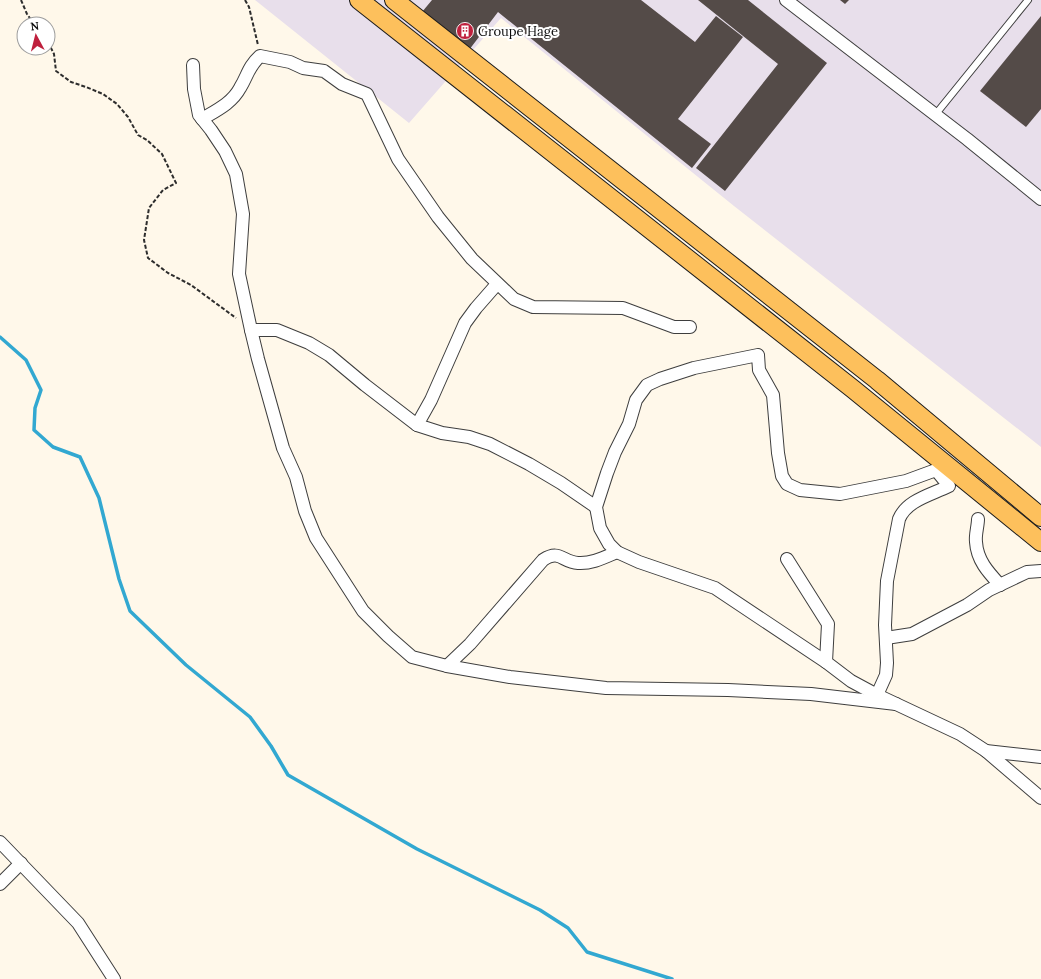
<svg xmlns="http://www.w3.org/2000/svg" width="1041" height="979" font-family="Lora,serif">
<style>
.industrial{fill:#e8dfeb}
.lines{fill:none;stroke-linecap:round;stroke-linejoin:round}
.stream{stroke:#32a8d1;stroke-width:3.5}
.building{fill:#544b48}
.lane-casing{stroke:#3e3e3e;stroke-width:8}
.street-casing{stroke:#3e3e3e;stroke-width:14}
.primary-casing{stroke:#1c1c1c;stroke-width:20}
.path{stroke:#2d2d2d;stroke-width:2;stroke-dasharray:4 2;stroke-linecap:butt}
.lane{stroke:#fff;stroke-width:6}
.street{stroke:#fff;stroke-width:12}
.primary{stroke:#fdc05c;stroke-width:18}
.labels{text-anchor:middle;stroke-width:4;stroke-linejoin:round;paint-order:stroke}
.poi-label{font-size:13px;fill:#0b0b0b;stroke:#fff;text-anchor:start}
</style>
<rect width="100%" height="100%" fill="#fff8ea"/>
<!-- industrial -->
<path class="industrial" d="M255,0H1041V447L734,206L501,18L409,123Z"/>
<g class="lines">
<!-- stream -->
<path class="stream" d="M0,337L26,360L41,390L35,408L34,430L53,447L80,457L99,498L119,579L130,611L186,665L250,717L271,746L288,775L417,849L540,910L568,928L587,952L672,979"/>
</g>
<!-- building -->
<g class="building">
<path d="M432,0H641L695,42L716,16L743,37L678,119L711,144L692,168L498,12L469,50L422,12Z"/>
<path d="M698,0H748L827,63L725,191L696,168L778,64Z"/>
<path d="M840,0H849L845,4Z"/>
<path d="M1041,16V109L1026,127L980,91Z"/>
</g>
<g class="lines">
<!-- lane casing -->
<g class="lane-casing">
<path id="lane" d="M935,115L1028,0"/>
</g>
<!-- street casing -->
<g class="street-casing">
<g id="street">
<path d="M786,0L967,139L1041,199"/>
<path d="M193,65L194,89L199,115L211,130L225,151L236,174L243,214L239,274L251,330H277L309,343L329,355L365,385L417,425"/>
<path d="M202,119C217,110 232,103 240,88C248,75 248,67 260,56L290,62L303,68L324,71L342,84L367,94L398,159L438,217L472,259L514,299L533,307L623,308L674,327H690"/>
<path d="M497,284L476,308L465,323L431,400L417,425L442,433L469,437L490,444L529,464L561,483L596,507"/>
<path d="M251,330L258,359L283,448L296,477L305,511L316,538L363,611L388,636L412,657L447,666L510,677L606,688L728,690L811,694L896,704"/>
<path d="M978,519C978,526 975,535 976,542C977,560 988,572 1000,585"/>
<path d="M787,559L828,624L826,662L851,681L877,695L960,734L986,751L1041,798"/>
<path d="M886,638L912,634L967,605L989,590L1027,572L1041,571"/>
<path d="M826,662L715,588L639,562L617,552L609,544L600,528L596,507L607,473L615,452L629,424L636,400L647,385L660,379L694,368L758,355L759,370L773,395L778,453L782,476L787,484L800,490L840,494L906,481L936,470L949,486C931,495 907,500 899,519L887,581L885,625L887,663L886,675L877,695"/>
<path d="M447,666L470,644L543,560C560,549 562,562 578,563C592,564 605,557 617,552"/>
<path d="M986,751L1041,757"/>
<path d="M0,842L78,923L114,979"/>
<path d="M0,884L21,863"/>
</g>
</g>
<!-- primary casing -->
<g class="primary-casing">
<g id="primary">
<path d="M359,0L853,389L1041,542"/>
<path d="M394,0L877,380L1041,517"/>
</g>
</g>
<!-- path -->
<g class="path">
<path d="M21,0L27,14L34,24"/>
<path d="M245,0L249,7L258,45"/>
<path d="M48,42L54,54L56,71L71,82L86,87L103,94L117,104L128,117L138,135L147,140L162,154L176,183L163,190L149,208L144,240L148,258L168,273L191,285L236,318"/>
</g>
<!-- lane -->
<use href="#lane" class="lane"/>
<!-- street -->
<use href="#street" class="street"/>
<!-- primary -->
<use href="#primary" class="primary"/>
</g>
<!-- icons -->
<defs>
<g id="building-disc" transform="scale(0.9)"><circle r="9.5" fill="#bf203d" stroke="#fff"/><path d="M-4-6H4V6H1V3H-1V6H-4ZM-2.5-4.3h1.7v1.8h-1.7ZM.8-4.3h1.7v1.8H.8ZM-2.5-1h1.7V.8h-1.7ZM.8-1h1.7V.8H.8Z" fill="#fff"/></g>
</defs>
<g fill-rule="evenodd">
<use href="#building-disc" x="465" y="31"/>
</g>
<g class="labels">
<!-- poi labels -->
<g class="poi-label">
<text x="478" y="36">Groupe Hage</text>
</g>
</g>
<!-- north arrow -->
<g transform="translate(36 36) rotate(353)"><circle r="19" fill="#ffffff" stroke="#9d9d9d"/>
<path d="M0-3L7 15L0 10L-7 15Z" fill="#bf203d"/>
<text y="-6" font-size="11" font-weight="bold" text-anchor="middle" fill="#0b0b0b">N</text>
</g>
</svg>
